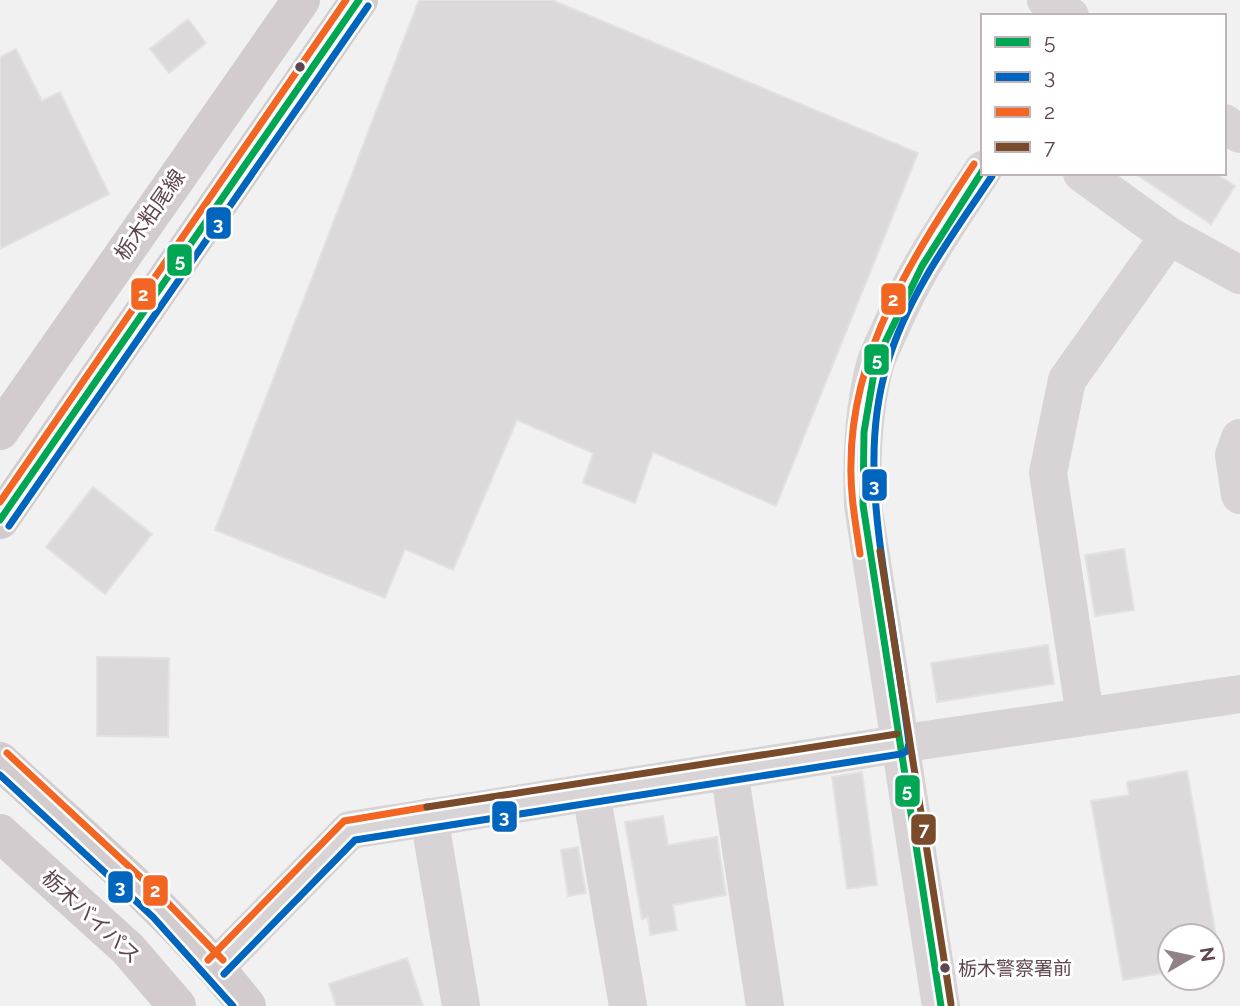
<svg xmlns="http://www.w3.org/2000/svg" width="1240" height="1006" font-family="Raleway,'Noto Sans JP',sans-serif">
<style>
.building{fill:#dcd9da;stroke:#e3e2e2;stroke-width:2}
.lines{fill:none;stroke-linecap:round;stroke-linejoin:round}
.minor{stroke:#d8d3d5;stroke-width:38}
.major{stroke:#d3ccce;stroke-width:38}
.bus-1-casing{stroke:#fff;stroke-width:12}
.bus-2-casing{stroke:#fff;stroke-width:12}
.bus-3-casing{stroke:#fff;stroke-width:12}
.bus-4-casing{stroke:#fff;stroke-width:12}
.bus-1{stroke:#00a651;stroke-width:7}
.bus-2{stroke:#0065bd;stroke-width:7}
.bus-3{stroke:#f26522;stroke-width:7}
.bus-4{stroke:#7a4b2a;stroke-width:7}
.bus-dot{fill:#5f454d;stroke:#fff;stroke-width:2.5}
.labels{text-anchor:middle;stroke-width:6;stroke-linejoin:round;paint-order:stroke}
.bus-label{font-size:19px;fill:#5f454d;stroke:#fff;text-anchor:start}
.street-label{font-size:21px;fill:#5f454d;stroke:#fff}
.line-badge{stroke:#fff;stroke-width:2.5}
.badge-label{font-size:19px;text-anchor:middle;font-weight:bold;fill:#fff}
</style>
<rect width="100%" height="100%" fill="#f0f1f0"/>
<!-- building -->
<g class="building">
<path d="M419,0H552L918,153L776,506L653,452L635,503L583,483L593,453L517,420L453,570L405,549L385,598L215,530Z"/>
<path d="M188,19L206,43L169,73L150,49Z"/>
<path d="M16,49L42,101L60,92L109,194L0,249V57Z"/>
<path d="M1134,173H1215L1235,186L1211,224Z"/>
<path d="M93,487L152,534L105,594L46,547Z"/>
<path d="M1124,549L1134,610L1095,616L1085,555Z"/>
<path d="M1048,645L1054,684L937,702L931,663Z"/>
<path d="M97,657L169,658L168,737L97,736Z"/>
<path d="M1187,771L1216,936H1170V972L1123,980L1091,801L1129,795L1127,782Z"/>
<path d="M862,772L877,885L847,889L832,777Z"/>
<path d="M663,816L668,845L717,837L726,895L673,905L677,930L650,935L648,917L642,919L625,822Z"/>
<path d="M578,847L586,893L568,896L561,850Z"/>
<path d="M407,958L423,1006H336L329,984Z"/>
</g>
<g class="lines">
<!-- minor -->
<g class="minor">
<path d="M1046,0L1070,16"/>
<path d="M1224,123L1240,134"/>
<path d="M1082,173L1169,236L1240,275"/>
<path d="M1240,438L1234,455L1240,495"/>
<path d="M1085,716L1048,473L1067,380L1169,236"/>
<path d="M729,770L765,1006"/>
<path d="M591,792L628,1006"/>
<path d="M429,817L461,1006"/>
<path d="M216,967L350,830L899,744L1240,694"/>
<path d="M941,1006L863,505C861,456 863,408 876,361C880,350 886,338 891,327C915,271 949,221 983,170"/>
</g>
<!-- major -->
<g class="major">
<path d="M0,431L301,0"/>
<path d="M0,520L359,0"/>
<path d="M0,761C85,840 176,915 247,1006"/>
<path d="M0,833L128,949L177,1006"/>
</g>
<!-- bus-1 casing -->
<g class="bus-1-casing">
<g id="bus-1">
<path d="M0,520L359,0"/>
<path d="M941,1006L863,505L864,432L876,361L922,266L983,170"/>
</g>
</g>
<!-- bus-2 casing -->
<g class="bus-2-casing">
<g id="bus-2">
<path d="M9,526L368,6"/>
<path d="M0,775L153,917L233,1006"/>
<path d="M224,974L355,840L901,754L907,751L909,743C903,697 896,652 889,606C877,527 863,444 887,365C907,296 952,235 992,176"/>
</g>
</g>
<!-- bus-3 casing -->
<g class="bus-3-casing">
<g id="bus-3">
<path d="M0,502L346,0"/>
<path d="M860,554C856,525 850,495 851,464C851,351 914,255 974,164"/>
<path d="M7,753L163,898L223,960"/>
<path d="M208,960L344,821L427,807"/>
</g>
</g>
<!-- bus-4 casing -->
<g class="bus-4-casing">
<g id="bus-4">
<path d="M880,551L951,1004"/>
<path d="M427,807L897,734"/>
</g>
</g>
<!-- bus-1 -->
<use href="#bus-1" class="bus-1"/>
<!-- bus-2 -->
<use href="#bus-2" class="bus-2"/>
<!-- bus-3 -->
<use href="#bus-3" class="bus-3"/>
<!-- bus-4 -->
<use href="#bus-4" class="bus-4"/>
</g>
<!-- markers -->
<g class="bus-dot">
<circle cx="300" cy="67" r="6"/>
<circle cx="945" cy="968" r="6"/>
</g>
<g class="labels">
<!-- bus labels -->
<g class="bus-label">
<text x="958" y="975">栃木警察署前</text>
</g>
<!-- street labels -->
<g class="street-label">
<text transform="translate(150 215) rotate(-55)" y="7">栃木粕尾線</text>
<text transform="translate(91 917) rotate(43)" y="7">栃木バイパス</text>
</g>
</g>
<g class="line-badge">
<rect x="205" y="206" width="27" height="34" rx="7" fill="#0065bd"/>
<rect x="166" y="243" width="27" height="34" rx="7" fill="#00a651"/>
<rect x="130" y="277" width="27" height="34" rx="7" fill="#f26522"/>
<rect x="880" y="282" width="27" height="34" rx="7" fill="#f26522"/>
<rect x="863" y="343" width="27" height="33" rx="7" fill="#00a651"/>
<rect x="861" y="468" width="27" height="34" rx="7" fill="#0065bd"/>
<rect x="894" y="774" width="27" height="34" rx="7" fill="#00a651"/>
<rect x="491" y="800" width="27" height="33" rx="7" fill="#0065bd"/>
<rect x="910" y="813" width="27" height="33" rx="7" fill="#7a4b2a"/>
<rect x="107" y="870" width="27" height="34" rx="7" fill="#0065bd"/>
<rect x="142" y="874" width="27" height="33" rx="7" fill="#f26522"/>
</g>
<g class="badge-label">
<text x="218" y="230">3</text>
<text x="180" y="267">5</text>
<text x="143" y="301">2</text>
<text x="893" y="306">2</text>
<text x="877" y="366">5</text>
<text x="874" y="492">3</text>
<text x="907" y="797">5</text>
<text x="504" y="823">3</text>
<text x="924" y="836">7</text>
<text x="120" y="893">3</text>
<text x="155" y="897">2</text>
</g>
<!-- legend -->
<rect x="981" y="14" width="245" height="161" fill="#ffffff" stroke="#bfb5b8" stroke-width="2"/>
<rect x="995" y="37" width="35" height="10" fill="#00a651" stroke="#bfb5b8" stroke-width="2"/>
<text x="1044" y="49" font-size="21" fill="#5f454d">5</text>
<rect x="995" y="72" width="35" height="10" fill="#0065bd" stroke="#bfb5b8" stroke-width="2"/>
<text x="1044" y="84" font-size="21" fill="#5f454d">3</text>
<rect x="995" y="107" width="35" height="10" fill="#f26522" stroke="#bfb5b8" stroke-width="2"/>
<text x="1044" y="119" font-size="21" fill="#5f454d">2</text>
<rect x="995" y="142" width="35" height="10" fill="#7a4b2a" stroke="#bfb5b8" stroke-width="2"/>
<text x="1044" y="154" font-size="21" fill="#5f454d">7</text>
<!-- north arrow -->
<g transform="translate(1191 957) rotate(81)"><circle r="33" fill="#ffffff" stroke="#bfb5b8" stroke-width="2"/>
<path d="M0-5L12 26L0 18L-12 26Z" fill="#928186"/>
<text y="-10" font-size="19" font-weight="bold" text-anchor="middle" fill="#5f454d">N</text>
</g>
</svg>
